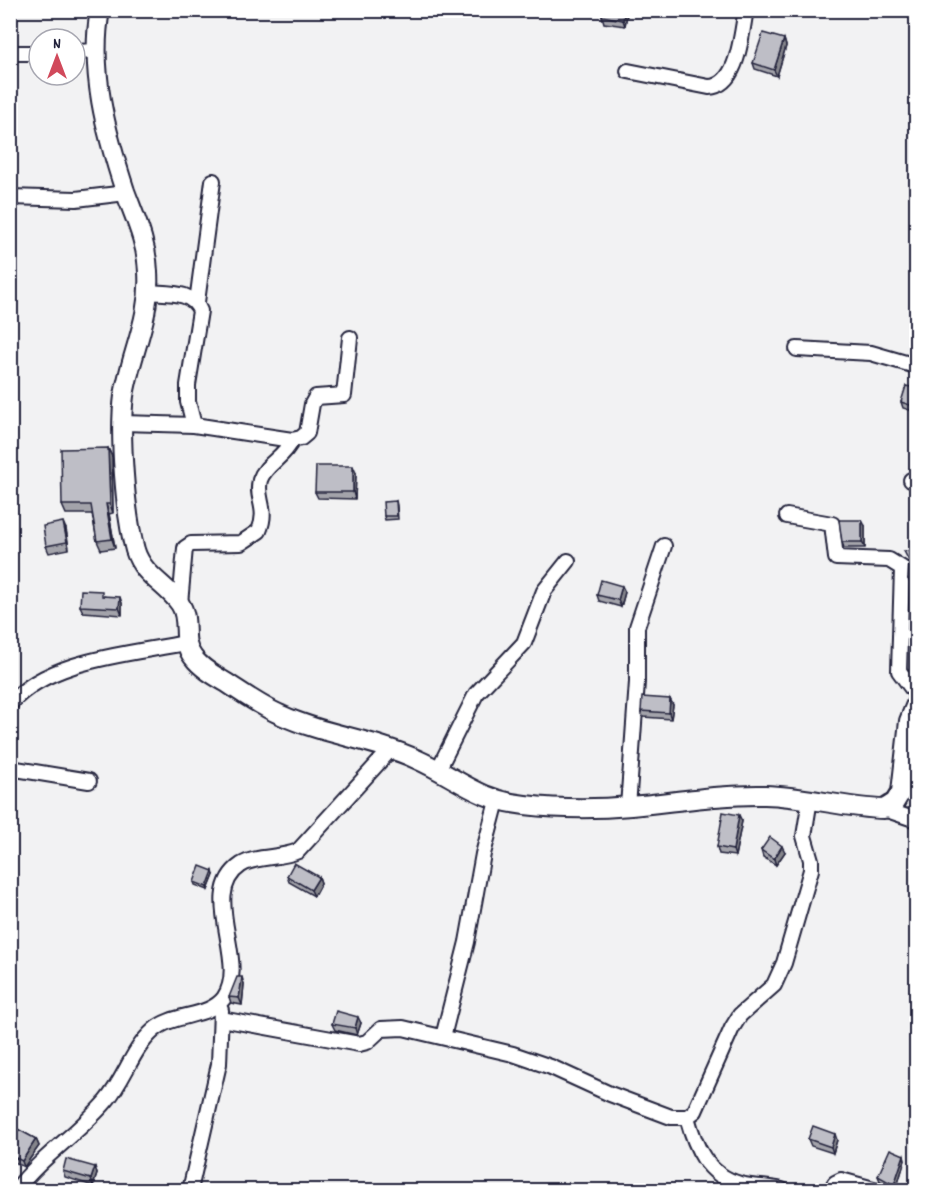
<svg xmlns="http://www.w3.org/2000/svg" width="927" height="1201" font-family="Dekko,sans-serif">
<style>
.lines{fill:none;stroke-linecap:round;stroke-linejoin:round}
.street-casing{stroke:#22223b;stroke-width:18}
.secondary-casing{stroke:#22223b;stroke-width:22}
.street{stroke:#fff;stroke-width:14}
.secondary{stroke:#fff;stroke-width:18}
.wall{fill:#a3a3aa;stroke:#22223b;stroke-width:1.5}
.shaded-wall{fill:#85858b;stroke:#22223b;stroke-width:1.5}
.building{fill:#bebec6;stroke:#22223b;stroke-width:1.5}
</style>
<rect width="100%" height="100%" fill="#f2f2f3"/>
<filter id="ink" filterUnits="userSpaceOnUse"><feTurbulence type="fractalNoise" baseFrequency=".0167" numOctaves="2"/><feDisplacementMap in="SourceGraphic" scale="12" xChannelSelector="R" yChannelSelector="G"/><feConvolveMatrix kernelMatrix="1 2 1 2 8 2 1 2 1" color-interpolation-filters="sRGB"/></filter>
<g filter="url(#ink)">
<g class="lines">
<!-- street casing -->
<g class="street-casing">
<g id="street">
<path d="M75,52L97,51"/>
<path d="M10,53H39"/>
<path d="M628,71L709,87C739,85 741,34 746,10"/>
<path d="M10,197L76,199L126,193"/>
<path d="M148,292C168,294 192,290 200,311L188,385V402L194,425"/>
<path d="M197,302L213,181"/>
<path d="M797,349L871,353L916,366"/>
<path d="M122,423L194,425L292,440L301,438L307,433L312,404L316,397L344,395L350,338"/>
<path d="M911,480L916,481"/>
<path d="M787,516L832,524L836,558L889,560L902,568L899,671L916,694"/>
<path d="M180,604L185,548L191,544L241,543L259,531C269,508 255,499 260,480C265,464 284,458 292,440"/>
<path d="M10,704C48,659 131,654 185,643"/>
<path d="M10,768L89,781"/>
<path d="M438,770L476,694L524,643L544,591L568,561"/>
<path d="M628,807L637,682V627L664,546"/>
<path d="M884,809L916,820"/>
<path d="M221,1019L359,1044L367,1042L381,1029L403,1028L513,1054L551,1067L610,1094L671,1117H687L695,1111L732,1028L740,1015L774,985L784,963L811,870V860L804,836L810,799"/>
<path d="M443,1037L467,942L483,854L497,801"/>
<path d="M687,1117C695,1146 706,1175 740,1184C753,1187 768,1187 782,1190"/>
<path d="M16,1190C42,1156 79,1133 106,1101C125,1079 132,1049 154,1030C173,1013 209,1018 224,998C250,961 198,894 241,865C257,855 280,859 298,851L391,749"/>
<path d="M190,1190L219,1064L221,1010"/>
<path d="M831,1190L835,1183L841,1180L877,1190"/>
</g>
</g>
<!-- secondary casing -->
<g class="secondary-casing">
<path id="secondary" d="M100,10C89,71 106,133 125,191C135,218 147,243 148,272C151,319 131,352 124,396C119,433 125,514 135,550C143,576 166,584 180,604C191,620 180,641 193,657C201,668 215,676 227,683C244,694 262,707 281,715C324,735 373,739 416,759C457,777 477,800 525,805C559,809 597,809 631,806C675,802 720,794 765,795C805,796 844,808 884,809L895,802L901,792L909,721L916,704"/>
</g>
<!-- street -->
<use href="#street" class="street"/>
<!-- secondary -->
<use href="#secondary" class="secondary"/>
</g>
<!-- wall -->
<g class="wall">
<path d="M603,10H626L627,14L625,26L604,23L602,16Z"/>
<path d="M784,39L786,46L777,76L755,69L753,63Z"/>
<path d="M916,383V412L903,408L901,402L915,388Z"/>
<path d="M108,448L112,457L113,513L109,514L115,548L101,550L97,541L92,514H66L62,505Z"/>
<path d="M356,473L355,499L318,498L315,492Z"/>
<path d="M396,501L397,505L398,519L385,520L384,516Z"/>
<path d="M865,526V548H844L842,542Z"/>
<path d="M66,529L69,549L49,553L46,546Z"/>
<path d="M916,552V586L911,585L908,579Z"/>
<path d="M625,592L621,607L599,601L597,595Z"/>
<path d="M104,596L122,603V615L83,612L80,606Z"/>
<path d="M670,699L673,705L671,719L643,717L641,711Z"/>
<path d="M742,821L735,856L719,854L717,847Z"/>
<path d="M761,850L785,852L776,865L763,857Z"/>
<path d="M214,875L208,890L195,885L194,882Z"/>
<path d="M287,876L319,877L321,883L314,896L289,882Z"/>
<path d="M244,984L242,1005L231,1003L229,997Z"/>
<path d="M361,1023L357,1035L335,1030L332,1024Z"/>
<path d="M10,1125L36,1139L39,1146L24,1167L10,1160Z"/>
<path d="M808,1139L837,1140L833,1153L811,1146Z"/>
<path d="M904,1155L905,1160L896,1190L880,1181L878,1176Z"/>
<path d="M95,1167L97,1174L93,1186L65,1177L63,1171Z"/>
</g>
<!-- shaded-wall -->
<g class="shaded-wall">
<path d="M625,10H626L627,14L625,26L623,20Z"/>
<path d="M784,39L786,46L777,76L774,70Z"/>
<path d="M108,448L112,457L113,513L110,504Z"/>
<path d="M353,466L356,473L355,499L353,492Z"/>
<path d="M106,504L109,514L115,548L112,539Z"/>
<path d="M862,520L865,526V548L862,542Z"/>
<path d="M63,522L66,529L69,549L67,542Z"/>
<path d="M622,586L625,592L621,607L618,600Z"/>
<path d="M120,597L122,603V615L119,608Z"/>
<path d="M670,699L673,705L671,719L669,713Z"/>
<path d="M739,815L742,821L735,856L733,850Z"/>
<path d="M782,846L785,852L776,865L774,859Z"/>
<path d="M213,871L214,875L208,890L207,887Z"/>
<path d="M319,877L321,883L314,896L311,890Z"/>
<path d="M242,977L244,984L242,1005L239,998Z"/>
<path d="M358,1017L361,1023L357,1035L355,1028Z"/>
<path d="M835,1134L837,1140L833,1153L831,1147Z"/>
<path d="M36,1139L39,1146L24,1167L22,1161Z"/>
<path d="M904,1155L905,1160L896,1190L894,1185Z"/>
<path d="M95,1167L97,1174L93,1186L91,1179Z"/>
</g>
<!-- building -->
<g class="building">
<path d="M603,10H625L623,20L602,16Z"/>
<path d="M763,33L784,39L774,70L753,63Z"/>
<path d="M916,383V407L901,402L906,386L915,388Z"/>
<path d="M108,448L110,504H106L112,539L97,541L91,505H62L61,449Z"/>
<path d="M316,466H353V492H315Z"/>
<path d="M396,501L397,516H384L383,502Z"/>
<path d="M839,520H862V542H842Z"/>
<path d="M63,522L67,542L46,546L43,526Z"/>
<path d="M904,551L916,552V574L915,580L908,579L909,561Z"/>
<path d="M601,580L622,586L618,600L597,595Z"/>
<path d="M81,590L102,591V596L120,597L119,608L80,606Z"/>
<path d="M642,697L670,699L669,713L641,711Z"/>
<path d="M723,812L739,815L733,850L717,847Z"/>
<path d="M770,837L782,846L774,859L761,850Z"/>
<path d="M294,863L319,877L311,890L287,876Z"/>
<path d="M200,866L213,871L207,887L194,882Z"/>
<path d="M237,977H242L239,998L229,997Z"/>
<path d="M336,1011L358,1017L355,1028L332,1024Z"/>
<path d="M10,1125L36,1139L22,1161L10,1155Z"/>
<path d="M813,1126L835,1134L831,1147L808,1139Z"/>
<path d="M890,1149L904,1155L894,1185L878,1176Z"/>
<path d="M66,1159L95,1167L91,1179L63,1171Z"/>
</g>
</g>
<!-- margin -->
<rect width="927" height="1201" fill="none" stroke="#fff" stroke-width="36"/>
<rect x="18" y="18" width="891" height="1165" fill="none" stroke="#22223b" stroke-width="2" filter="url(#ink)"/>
<!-- north arrow -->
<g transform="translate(57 57)"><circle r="28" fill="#ffffff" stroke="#a7a7b1" stroke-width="1.5"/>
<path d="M0-4.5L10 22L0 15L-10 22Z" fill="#d1495b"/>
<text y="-9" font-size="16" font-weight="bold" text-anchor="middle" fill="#22223b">N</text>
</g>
</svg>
